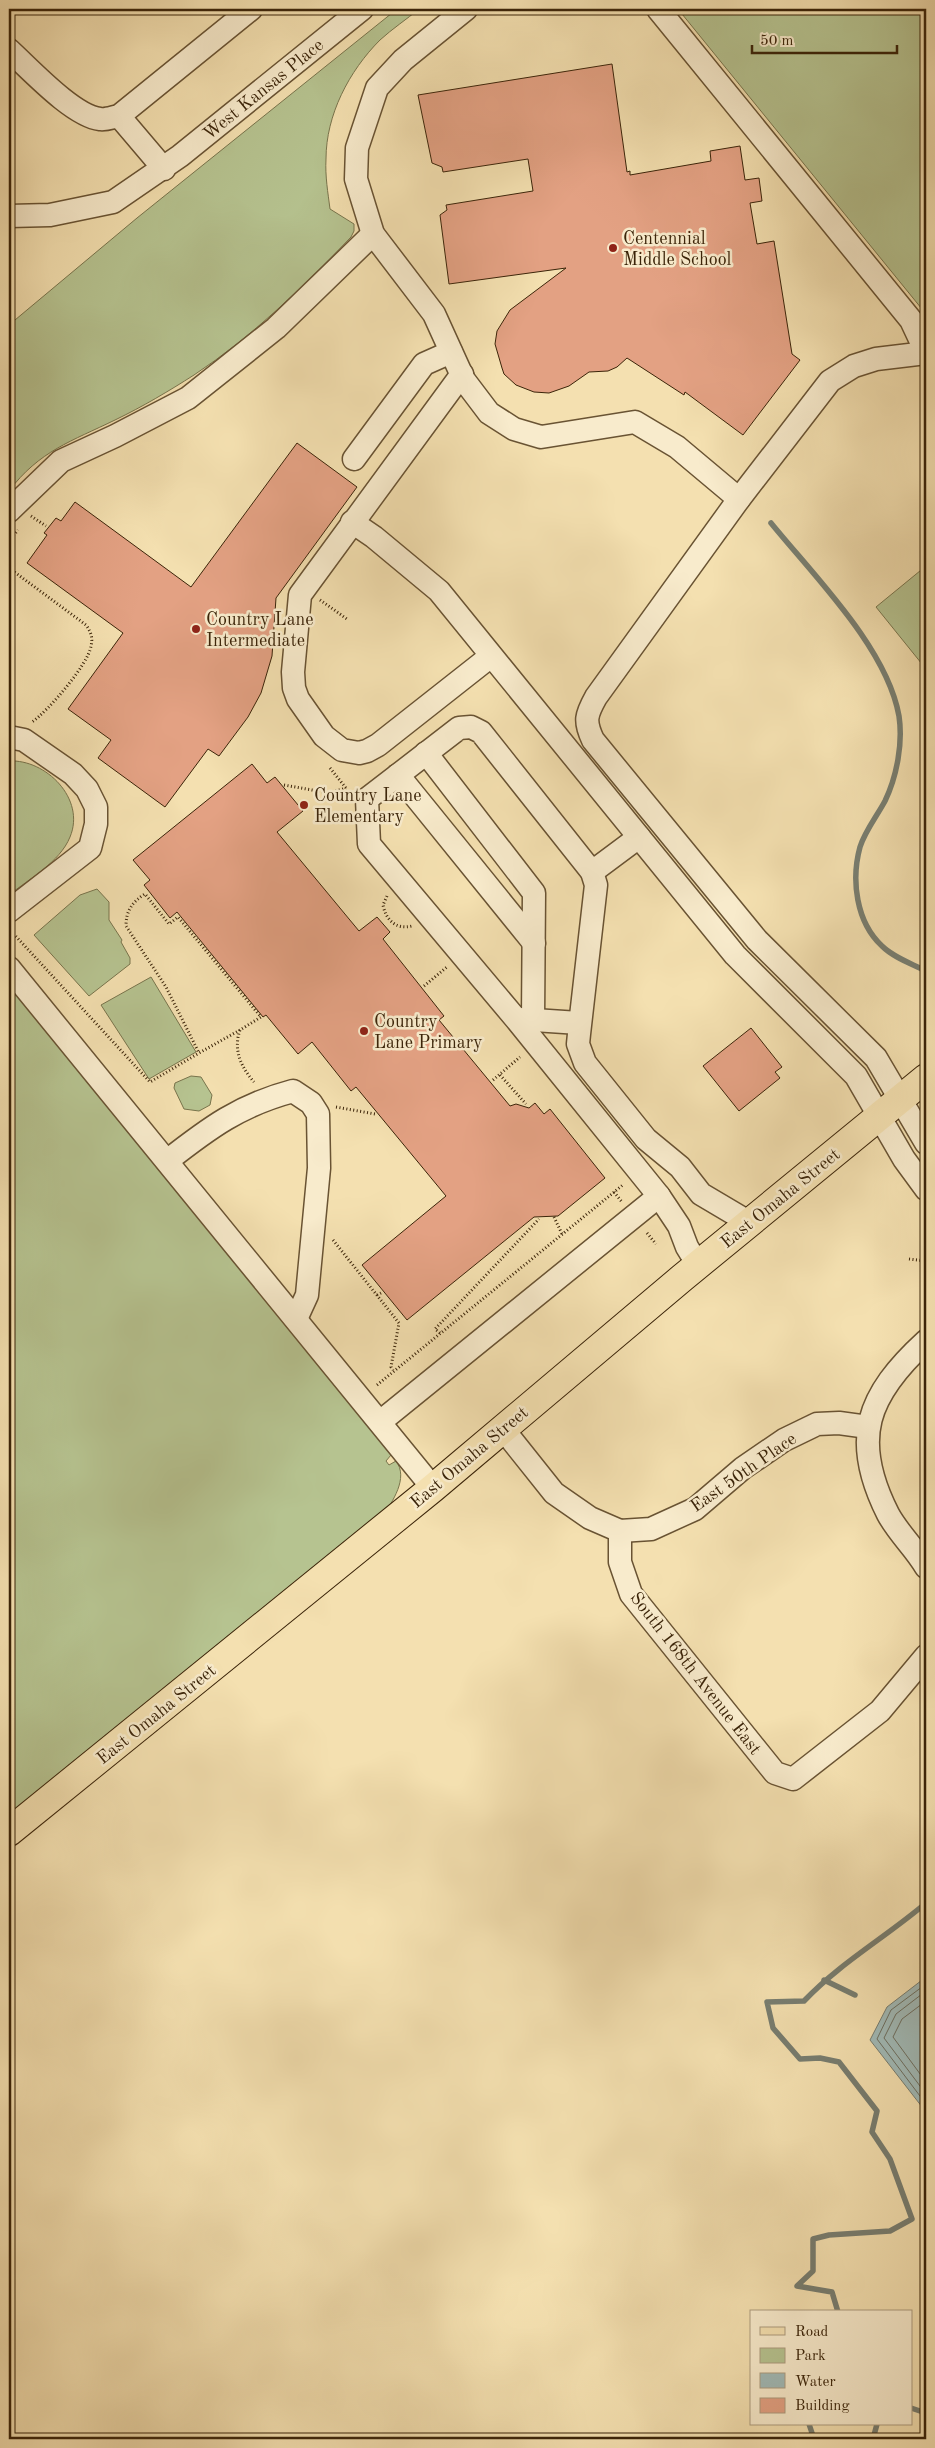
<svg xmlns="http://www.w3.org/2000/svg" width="935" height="2448" font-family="'Old Standard TT',serif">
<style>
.green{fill:#b6c390;stroke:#78744c}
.water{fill:#a1bab7;stroke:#787e71}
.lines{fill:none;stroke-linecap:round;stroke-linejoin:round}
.shore{stroke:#6e6f60;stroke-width:1}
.stream{stroke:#787e71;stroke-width:5.5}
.building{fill:#e3a183;stroke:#3b2409}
.minor-casing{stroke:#695333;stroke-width:25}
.major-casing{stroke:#3b2409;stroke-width:30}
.path{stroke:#3b2409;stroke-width:3;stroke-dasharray:1 2.5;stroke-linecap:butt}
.minor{stroke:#f8ebcc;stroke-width:22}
.major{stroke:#f4e0b0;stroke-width:28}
.poi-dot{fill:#8f2418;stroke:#f8ebcc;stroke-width:2}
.labels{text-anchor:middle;stroke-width:5;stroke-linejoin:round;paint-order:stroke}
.street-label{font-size:18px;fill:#3b2409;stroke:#f8ebcc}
.poi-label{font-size:18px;fill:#3b2409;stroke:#f8ebcc;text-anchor:start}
</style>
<rect width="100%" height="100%" fill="#f4e0b0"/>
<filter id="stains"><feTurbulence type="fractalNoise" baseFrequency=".004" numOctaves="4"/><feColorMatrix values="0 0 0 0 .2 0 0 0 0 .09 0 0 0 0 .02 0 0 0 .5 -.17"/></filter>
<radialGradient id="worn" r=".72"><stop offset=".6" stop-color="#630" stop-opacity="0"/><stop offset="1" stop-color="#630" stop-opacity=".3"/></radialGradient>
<!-- green -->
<g class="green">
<path d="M397,9H419C407,19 392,29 380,40C349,71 326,115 326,159C325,176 328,193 330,209L354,224V231L351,237C302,288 253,336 194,375C169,391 142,407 115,420C72,441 39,451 9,491V325L137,218Z"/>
<path d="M676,9H926V314L682,14Z"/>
<path d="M926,566V669L876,607Z"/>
<path d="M9,761C46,759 86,799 70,837C60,862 29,879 9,895Z"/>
<path d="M97,889L109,902V920L122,940L121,942L130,958V964L89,996L34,935L80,895Z"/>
<path d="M151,977L196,1052L149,1079L101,1005Z"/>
<path d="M9,984L380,1440L391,1455L386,1461L389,1465L396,1461C409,1478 392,1502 383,1516L9,1819Z"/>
<path d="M191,1076L201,1077L212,1095L210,1105L199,1111L184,1109L174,1088L175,1083Z"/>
</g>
<!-- water -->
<path class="water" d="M926,1977V2112L870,2040L887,2007Z"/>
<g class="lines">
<!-- shore -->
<g class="shore">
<path d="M926,1984L891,2010L877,2039L926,2104"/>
<path d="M926,1991L896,2014L884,2038L926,2094"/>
<path d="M926,2001L902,2019L893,2037L926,2082"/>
</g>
<!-- stream -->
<g class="stream">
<path d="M771,523C814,576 887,648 899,716C903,743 897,776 885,801C877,816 865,831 860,847C851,880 856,922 882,946C893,957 910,963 924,970"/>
<path d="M824,1980L855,1995"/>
<path d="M838,2312L832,2292L797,2286L813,2271V2239L829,2235L890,2231L912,2219L890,2159L872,2132L877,2111L839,2062L820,2058L800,2059L773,2028L767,2002L804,2001C840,1963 886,1937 926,1903"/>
<path d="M911,2408L926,2413"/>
<path d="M809,2424L814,2439"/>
<path d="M873,2439L877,2424"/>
</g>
</g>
<!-- building -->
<g class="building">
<path d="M612,64L627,172L630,171V175L711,161L710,151L740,146L745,180L759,178L762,201L750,203L757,244L774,241L792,354L800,360L743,435L685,392L684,395L627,358L617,367L608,371L589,372L569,386L549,393L534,392L516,385L504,374L502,368L495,344L497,331L510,310L566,268L449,284L440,215L447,210L446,205L533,191L528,159L443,172L442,167L432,163L418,95Z"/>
<path d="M297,443L357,487L276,598L272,656L261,693L248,717L219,756L208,749L165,807L98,758L111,740L68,709L123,633L27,563L47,535L44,533L56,518L61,521L75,502L191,587Z"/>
<path d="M252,764L267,783L275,777L303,811L277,832L359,931L377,917L390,932L383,939L444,1016L439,1020L510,1106L516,1104L529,1108L535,1103L544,1114L550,1109L605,1178L558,1216L534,1217L407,1320L362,1265L446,1196L356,1087L351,1091L312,1042L298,1054L266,1015L263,1017L177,912L170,918L144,885L150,880L133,860Z"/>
<path d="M751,1028L782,1067L775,1072L780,1078L739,1111L703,1066Z"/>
</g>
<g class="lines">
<!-- minor casing -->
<g class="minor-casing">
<g id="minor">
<path d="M466,9L403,60L377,88L357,148L356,179L373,234L434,314L464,380L489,413L514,429L541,437L635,422L677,447L739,499"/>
<path d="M658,9L911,320L926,352"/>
<path d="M9,50C30,69 73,116 100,119C106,120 113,117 119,116L251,9"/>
<path d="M119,116L164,169"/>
<path d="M9,216L50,215L113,202L180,156L362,9"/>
<path d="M926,353L876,359L854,366L830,381L739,499L596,697C586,715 584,721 593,740L757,940L876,1058L926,1143"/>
<path d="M462,374L300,595L293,672L294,688L298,699L324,736L342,750L359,753L367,751L378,745L491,656"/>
<path d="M354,459L424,364L451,352"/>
<path d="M9,511L61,461L115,436L188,398L276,328L373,234"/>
<path d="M352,522L374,537L439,591L735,955L856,1076L904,1159L926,1189"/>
<path d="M9,737L24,740L73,774L87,789L96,807V824L90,848L9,911"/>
<path d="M426,753L534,893L533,1020"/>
<path d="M398,775L534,943"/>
<path d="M592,872L639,837"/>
<path d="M9,968L433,1488"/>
<path d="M519,1019L579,1023"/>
<path d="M167,1161C209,1128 240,1105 293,1091L311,1103L318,1114L319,1168L307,1295L296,1319"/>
<path d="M698,1265L687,1247L679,1226L659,1196L516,1019L369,844L367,799L459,728L471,727L481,732L592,872L596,885L579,1034L578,1044L585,1063L646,1139L680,1167L701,1194L750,1223"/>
<path d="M926,1341C867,1395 850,1439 888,1514C898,1533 915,1548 926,1567"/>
<path d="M380,1422L659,1196"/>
<path d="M503,1429L554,1493L590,1518L620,1531V1562L631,1594L775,1773L793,1779L880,1711L926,1656"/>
<path d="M620,1531L651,1529L695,1509L743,1468L784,1440L817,1424L839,1423L868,1427"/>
</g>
</g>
<!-- major casing -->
<g class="major-casing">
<path id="major" d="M9,1832L433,1488L682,1278L926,1078"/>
</g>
<!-- path -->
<g class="path">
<path d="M31,516L46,526"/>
<path d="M9,541L18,530"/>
<path d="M9,568L86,625C91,632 93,638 91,646C88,665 48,711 32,722"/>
<path d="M320,600L347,619"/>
<path d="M330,768L346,788L347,794"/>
<path d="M284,785L329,793L346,788"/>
<path d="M387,896L383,905C386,920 396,930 412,926"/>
<path d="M11,931L150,1082L199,1053"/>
<path d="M424,986L447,967"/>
<path d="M240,1030L199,1053L166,987L126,926C126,911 132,902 145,894L169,924L178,917L261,1017L240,1030C233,1050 241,1067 254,1082"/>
<path d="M500,1075L526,1104"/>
<path d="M493,1080L520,1057"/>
<path d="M336,1107L375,1114"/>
<path d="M614,1192L622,1202"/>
<path d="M554,1217L562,1234"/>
<path d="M647,1233L656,1244"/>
<path d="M333,1240L399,1323L391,1367L393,1370"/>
<path d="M909,1259L926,1261"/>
<path d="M377,1295L383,1292"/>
<path d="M440,1333L435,1329L539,1219"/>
<path d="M377,1385L624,1184"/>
</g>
<!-- minor -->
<use href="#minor" class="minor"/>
<!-- major -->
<use href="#major" class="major"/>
</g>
<!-- markers -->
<g class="poi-dot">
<circle cx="613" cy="248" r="5"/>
<circle cx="196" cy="629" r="5"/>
<circle cx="304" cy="805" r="5"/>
<circle cx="364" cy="1031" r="5"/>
</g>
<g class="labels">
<!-- street labels -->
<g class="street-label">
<text transform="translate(263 89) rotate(-39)" y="6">West Kansas Place</text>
<text transform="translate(780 1198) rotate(-39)" y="6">East Omaha Street</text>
<text transform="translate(469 1457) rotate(-40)" y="6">East Omaha Street</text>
<text transform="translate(743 1472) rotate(-35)" y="6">East 50th Place</text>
<text transform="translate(696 1673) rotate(52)" y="6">South 168th Avenue East</text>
<text transform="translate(156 1714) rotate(-39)" y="6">East Omaha Street</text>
</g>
<!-- poi labels -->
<g class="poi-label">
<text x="623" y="244">Centennial<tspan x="623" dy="21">Middle School</tspan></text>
<text x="206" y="625">Country Lane<tspan x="206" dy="21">Intermediate</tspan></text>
<text x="314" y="801">Country Lane<tspan x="314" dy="21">Elementary</tspan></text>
<text x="374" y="1027">Country<tspan x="374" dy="21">Lane Primary</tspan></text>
</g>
</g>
<!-- margin -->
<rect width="935" height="2448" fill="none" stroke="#f4e0b0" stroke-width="30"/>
<rect x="10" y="10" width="915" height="2428" fill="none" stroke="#3b2409" stroke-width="2.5"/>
<rect x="15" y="15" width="905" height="2418" fill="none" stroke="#3b2409"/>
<!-- legend -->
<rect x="750" y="2310" width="162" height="115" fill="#f8ebcc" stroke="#ac9b7e"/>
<rect x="760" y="2327" width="25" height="8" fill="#f4e0b0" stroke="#ac9b7e"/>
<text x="795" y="2336" font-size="15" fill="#3b2409">Road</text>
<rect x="760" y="2348" width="25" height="15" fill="#b6c390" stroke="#ac9b7e"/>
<text x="795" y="2360" font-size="15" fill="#3b2409">Park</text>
<rect x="760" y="2373" width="25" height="15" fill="#a1bab7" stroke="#ac9b7e"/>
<text x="795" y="2386" font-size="15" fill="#3b2409">Water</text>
<rect x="760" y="2398" width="25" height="15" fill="#e3a183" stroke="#ac9b7e"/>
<text x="795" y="2410" font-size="15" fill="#3b2409">Building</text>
<!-- scale -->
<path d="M752 45v8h145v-8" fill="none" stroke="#3b2409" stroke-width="2.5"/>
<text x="760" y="45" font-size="15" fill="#3b2409" stroke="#f8ebcc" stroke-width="4" paint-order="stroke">50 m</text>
<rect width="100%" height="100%" filter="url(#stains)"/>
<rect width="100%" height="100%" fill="url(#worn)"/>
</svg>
